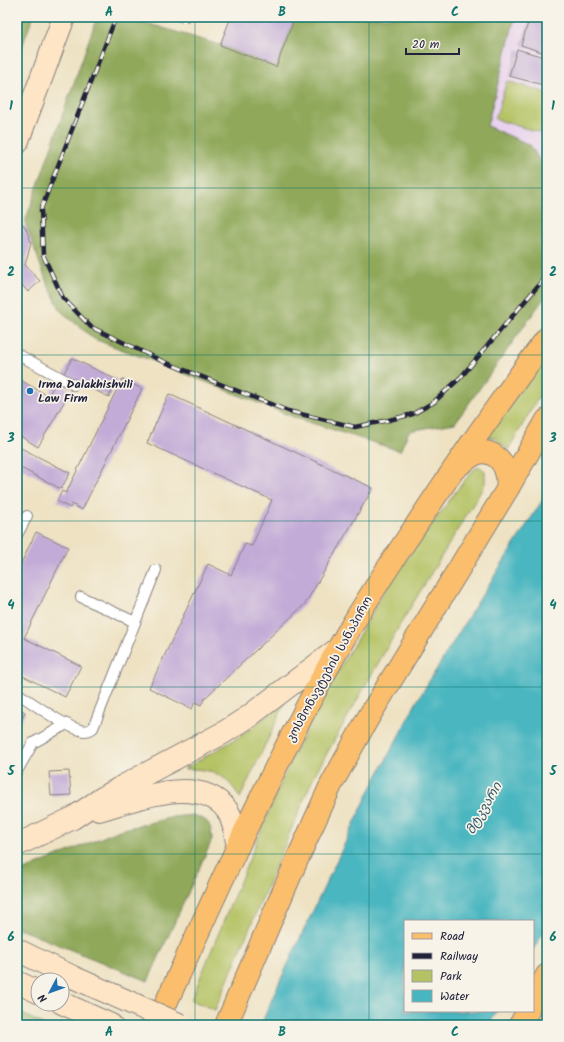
<svg xmlns="http://www.w3.org/2000/svg" width="564" height="1042" font-family="Kalam,'Noto Sans Georgian',sans-serif">
<style>
.built{fill:#e8d2ee}
.green{fill:#b4c264;stroke:#6b7250}
.forest{fill:#8fa85a;stroke:#58654a}
.water{fill:#48b6c0;stroke:#356c7e}
.building{fill:#c2abd7}
.lines{fill:none;stroke-linecap:round;stroke-linejoin:round}
.lane-casing{stroke:#88827f;stroke-width:12}
.secondary-casing{stroke:#88827f;stroke-width:24}
.primary-casing{stroke:#88827f;stroke-width:24}
.highway-casing{stroke:#88827f;stroke-width:24}
.lane{stroke:#fff;stroke-width:10}
.secondary{stroke:#fde5c5;stroke-width:22}
.primary{stroke:#fabe6d;stroke-width:22}
.highway{stroke:#fabe6d;stroke-width:22}
.rail-casing{stroke:#22223b;stroke-width:4.5}
.rail{stroke:#f7f3e8;stroke-width:3;stroke-dasharray:9;stroke-linecap:butt}
.secondary-bridge-casing{stroke:#88827f;stroke-width:24;stroke-linecap:butt}
.secondary-bridge{stroke:#fde5c5;stroke-width:22}
.grid{fill:none;stroke:#0f766e;stroke-width:1;stroke-opacity:0.55}
.poi-dot{fill:#1f6fb2;stroke:#f7f3e8;stroke-width:1.5}
.labels{text-anchor:middle;stroke-width:3.5;stroke-linejoin:round;paint-order:stroke}
.poi-label{font-size:12px;font-weight:bold;fill:#22223b;stroke:#f7f3e8;text-anchor:start}
.street-label{font-size:12px;fill:#22223b;stroke:#f7f3e8}
.water-label{font-size:13px;font-style:italic;fill:#2f566a;stroke:#f7f3e8}
.neatline{fill:none;stroke:#0f766e;stroke-width:1.5}
.grid-label{font-size:13px;text-anchor:middle;font-weight:bold;fill:#0f766e}
</style>
<rect width="100%" height="100%" fill="#f7f3e8"/>
<filter id="ink" filterUnits="userSpaceOnUse"><feTurbulence type="fractalNoise" baseFrequency=".025" numOctaves="2"/><feDisplacementMap in="SourceGraphic" scale="8" xChannelSelector="R" yChannelSelector="G"/><feConvolveMatrix kernelMatrix="1 2 1 2 8 2 1 2 1" color-interpolation-filters="sRGB"/></filter>
<filter id="wash" filterUnits="userSpaceOnUse"><feTurbulence type="fractalNoise" baseFrequency=".012" numOctaves="4" result="noise"/><feDisplacementMap in="SourceGraphic" scale="16" xChannelSelector="R" yChannelSelector="G"/><feGaussianBlur stdDeviation="0.9" result="paint"/><feColorMatrix in="noise" values="0 0 0 0 0 0 0 0 0 0 0 0 0 0 0 0 0 1.4 0 .05"/><feComposite in="paint" operator="in"/></filter>
<g filter="url(#wash)">
<rect width="100%" height="100%" fill="#eee2c3"/>
<!-- built -->
<path class="built" d="M515,17H547V172L530,145L487,126Z"/>
<!-- green -->
<g class="green">
<path d="M507,81L547,93V135L495,119Z"/>
<path d="M547,354V382L508,450L495,438L487,437Z"/>
<path d="M480,467L485,471V483L481,491L401,623L314,776L215,1010L191,1000L290,761L337,673L388,585L457,490L474,469Z"/>
<path d="M285,703L240,798C225,772 212,769 184,769L239,737Z"/>
</g>
<!-- forest -->
<g class="forest">
<path d="M17,17H33L17,60Z"/>
<path d="M97,17H126L220,45L276,66L295,17H515L487,126L530,145L547,172V294L455,423L409,431L400,451L299,419L158,363L94,339L61,311L47,283L25,222Z"/>
<path d="M193,815C209,820 211,823 212,840L148,981L17,928V873L120,830L173,817Z"/>
<path d="M17,1011L45,1025H17Z"/>
</g>
<!-- water -->
<path class="water" d="M547,493V926L533,950V921H405V1011H497L489,1025H261L278,985L369,792L416,703L472,611Z"/>
<g id="blocks">
<!-- building -->
<g class="building">
<path d="M231,17H295L276,67L220,45Z"/>
<path d="M530,17H547V54L521,45Z"/>
<path d="M517,49L547,58V86L509,76Z"/>
<path d="M18,223L25,226L31,242L25,265L40,281L28,292L17,279Z"/>
<path d="M72,358L117,380L109,397L63,375Z"/>
<path d="M17,378L48,396L56,382L71,390L38,447L17,434Z"/>
<path d="M122,379L142,389L82,510L72,504L70,508L57,501L62,491L66,493Z"/>
<path d="M169,394L373,488L305,604L205,698L201,705L195,702L192,709L149,688L208,564L231,575L245,544L252,546L272,500L147,443Z"/>
<path d="M17,446L70,473L61,489L17,466Z"/>
<path d="M36,532L68,547L24,638L81,666L65,697L17,673V572Z"/>
<path d="M17,708L25,712L17,731Z"/>
<path d="M69,771L71,795L51,796L49,772Z"/>
</g>
</g>
</g>
<g filter="url(#ink)">
<use href="#blocks" fill-opacity="0" stroke="#88827f" stroke-width="1"/>
<g class="lines">
<!-- lane casing -->
<g class="lane-casing">
<g id="lane">
<path d="M183,17H184"/>
<path d="M17,354L74,385"/>
<path d="M17,535L27,516"/>
<path d="M81,597L135,622"/>
<path d="M17,693C35,704 64,727 84,731C88,731 90,730 93,728L156,570"/>
<path d="M17,771L33,743L67,724"/>
</g>
</g>
<!-- secondary casing -->
<g class="secondary-casing">
<g id="secondary">
<path d="M17,143L64,17"/>
<path d="M99,810C134,800 199,773 227,810C234,820 235,834 238,846"/>
<path d="M17,845L73,818L101,799L127,784L223,733L248,717L339,648"/>
<path d="M17,950L75,978"/>
<path d="M17,982L38,992"/>
<path d="M62,1003L111,1025"/>
</g>
</g>
<!-- primary casing -->
<g class="primary-casing">
<g id="primary">
<path d="M457,467C463,462 470,456 478,453C491,449 503,460 506,472C508,477 507,482 508,488"/>
<path d="M156,1025C214,898 270,770 338,649C362,607 388,567 415,527C457,463 501,400 547,338"/>
<path d="M226,1025L296,862L331,785L368,718L508,488L547,420"/>
</g>
</g>
<!-- highway casing -->
<g class="highway-casing">
<g id="highway">
<path d="M533,1001L547,975"/>
<path d="M520,1025L528,1011"/>
</g>
</g>
<!-- lane -->
<use href="#lane" class="lane"/>
<!-- secondary -->
<use href="#secondary" class="secondary"/>
<!-- primary -->
<use href="#primary" class="primary"/>
<!-- highway -->
<use href="#highway" class="highway"/>
<!-- rail casing -->
<g class="rail-casing">
<path id="rail" d="M116,17L41,209L43,255L63,298L91,327L162,361L288,411L355,427L389,420L413,414L434,402L461,377L547,275"/>
</g>
<!-- rail -->
<use href="#rail" class="rail"/>
<!-- secondary-bridge casing -->
<g class="secondary-bridge-casing">
<path id="secondary-bridge" d="M75,978L181,1025"/>
</g>
<!-- secondary-bridge -->
<use href="#secondary-bridge" class="secondary-bridge"/>
</g>
</g>
<!-- grid -->
<path class="grid" d="M195,17V1025M369,17V1025M17,188H547M17,355H547M17,521H547M17,687H547M17,854H547"/>
<!-- markers -->
<circle class="poi-dot" cx="30" cy="391" r="4"/>
<g class="labels">
<!-- poi labels -->
<g class="poi-label">
<text x="38" y="388">Irma Dalakhishvili<tspan x="38" dy="14">Law Firm</tspan></text>
</g>
<!-- street labels -->
<g class="street-label">
<text transform="translate(329 669) rotate(-61)" y="4">კოსმონავტების სანაპირო</text>
</g>
<!-- water labels -->
<g class="water-label">
<text transform="translate(483 808) rotate(-60)" y="5">მტკვარი</text>
</g>
</g>
<!-- margin -->
<rect width="564" height="1042" fill="none" stroke="#f7f3e8" stroke-width="44"/>
<!-- legend -->
<rect x="404" y="920" width="130" height="92" fill="#f7f3e8" stroke="#a29fa3"/>
<rect x="412" y="933" width="20" height="6" fill="#fabe6d" stroke="#a29fa3"/>
<text x="440" y="940" font-size="12" fill="#22223b">Road</text>
<rect x="412" y="953" width="20" height="6" fill="#22223b" stroke="#a29fa3"/>
<text x="440" y="960" font-size="12" fill="#22223b">Railway</text>
<rect x="412" y="970" width="20" height="12" fill="#b4c264" stroke="#a29fa3"/>
<text x="440" y="980" font-size="12" fill="#22223b">Park</text>
<rect x="412" y="990" width="20" height="12" fill="#48b6c0" stroke="#a29fa3"/>
<text x="440" y="1000" font-size="12" fill="#22223b">Water</text>
<!-- north arrow -->
<g transform="translate(50 992) rotate(229)"><circle r="19" fill="#f7f3e8" stroke="#a29fa3"/>
<path d="M0-3L7 15L0 10L-7 15Z" fill="#1f6fb2"/>
<text y="-6" font-size="11" font-weight="bold" text-anchor="middle" fill="#22223b">N</text>
</g>
<!-- scale -->
<path d="M406 48v6h53v-6" fill="none" stroke="#22223b" stroke-width="2"/>
<text x="412" y="48" font-size="12" fill="#22223b" stroke="#f7f3e8" stroke-width="3" paint-order="stroke">20 m</text>
<rect x="22" y="22" width="520" height="998" class="neatline"/>
<g class="grid-label">
<text x="109" y="16">A</text>
<text x="282" y="16">B</text>
<text x="455" y="16">C</text>
<text x="11" y="110">1</text>
<text x="553" y="110">1</text>
<text x="11" y="276">2</text>
<text x="553" y="276">2</text>
<text x="11" y="442">3</text>
<text x="553" y="442">3</text>
<text x="11" y="609">4</text>
<text x="553" y="609">4</text>
<text x="11" y="775">5</text>
<text x="553" y="775">5</text>
<text x="11" y="941">6</text>
<text x="553" y="941">6</text>
<text x="109" y="1036">A</text>
<text x="282" y="1036">B</text>
<text x="455" y="1036">C</text>
</g>
</svg>
